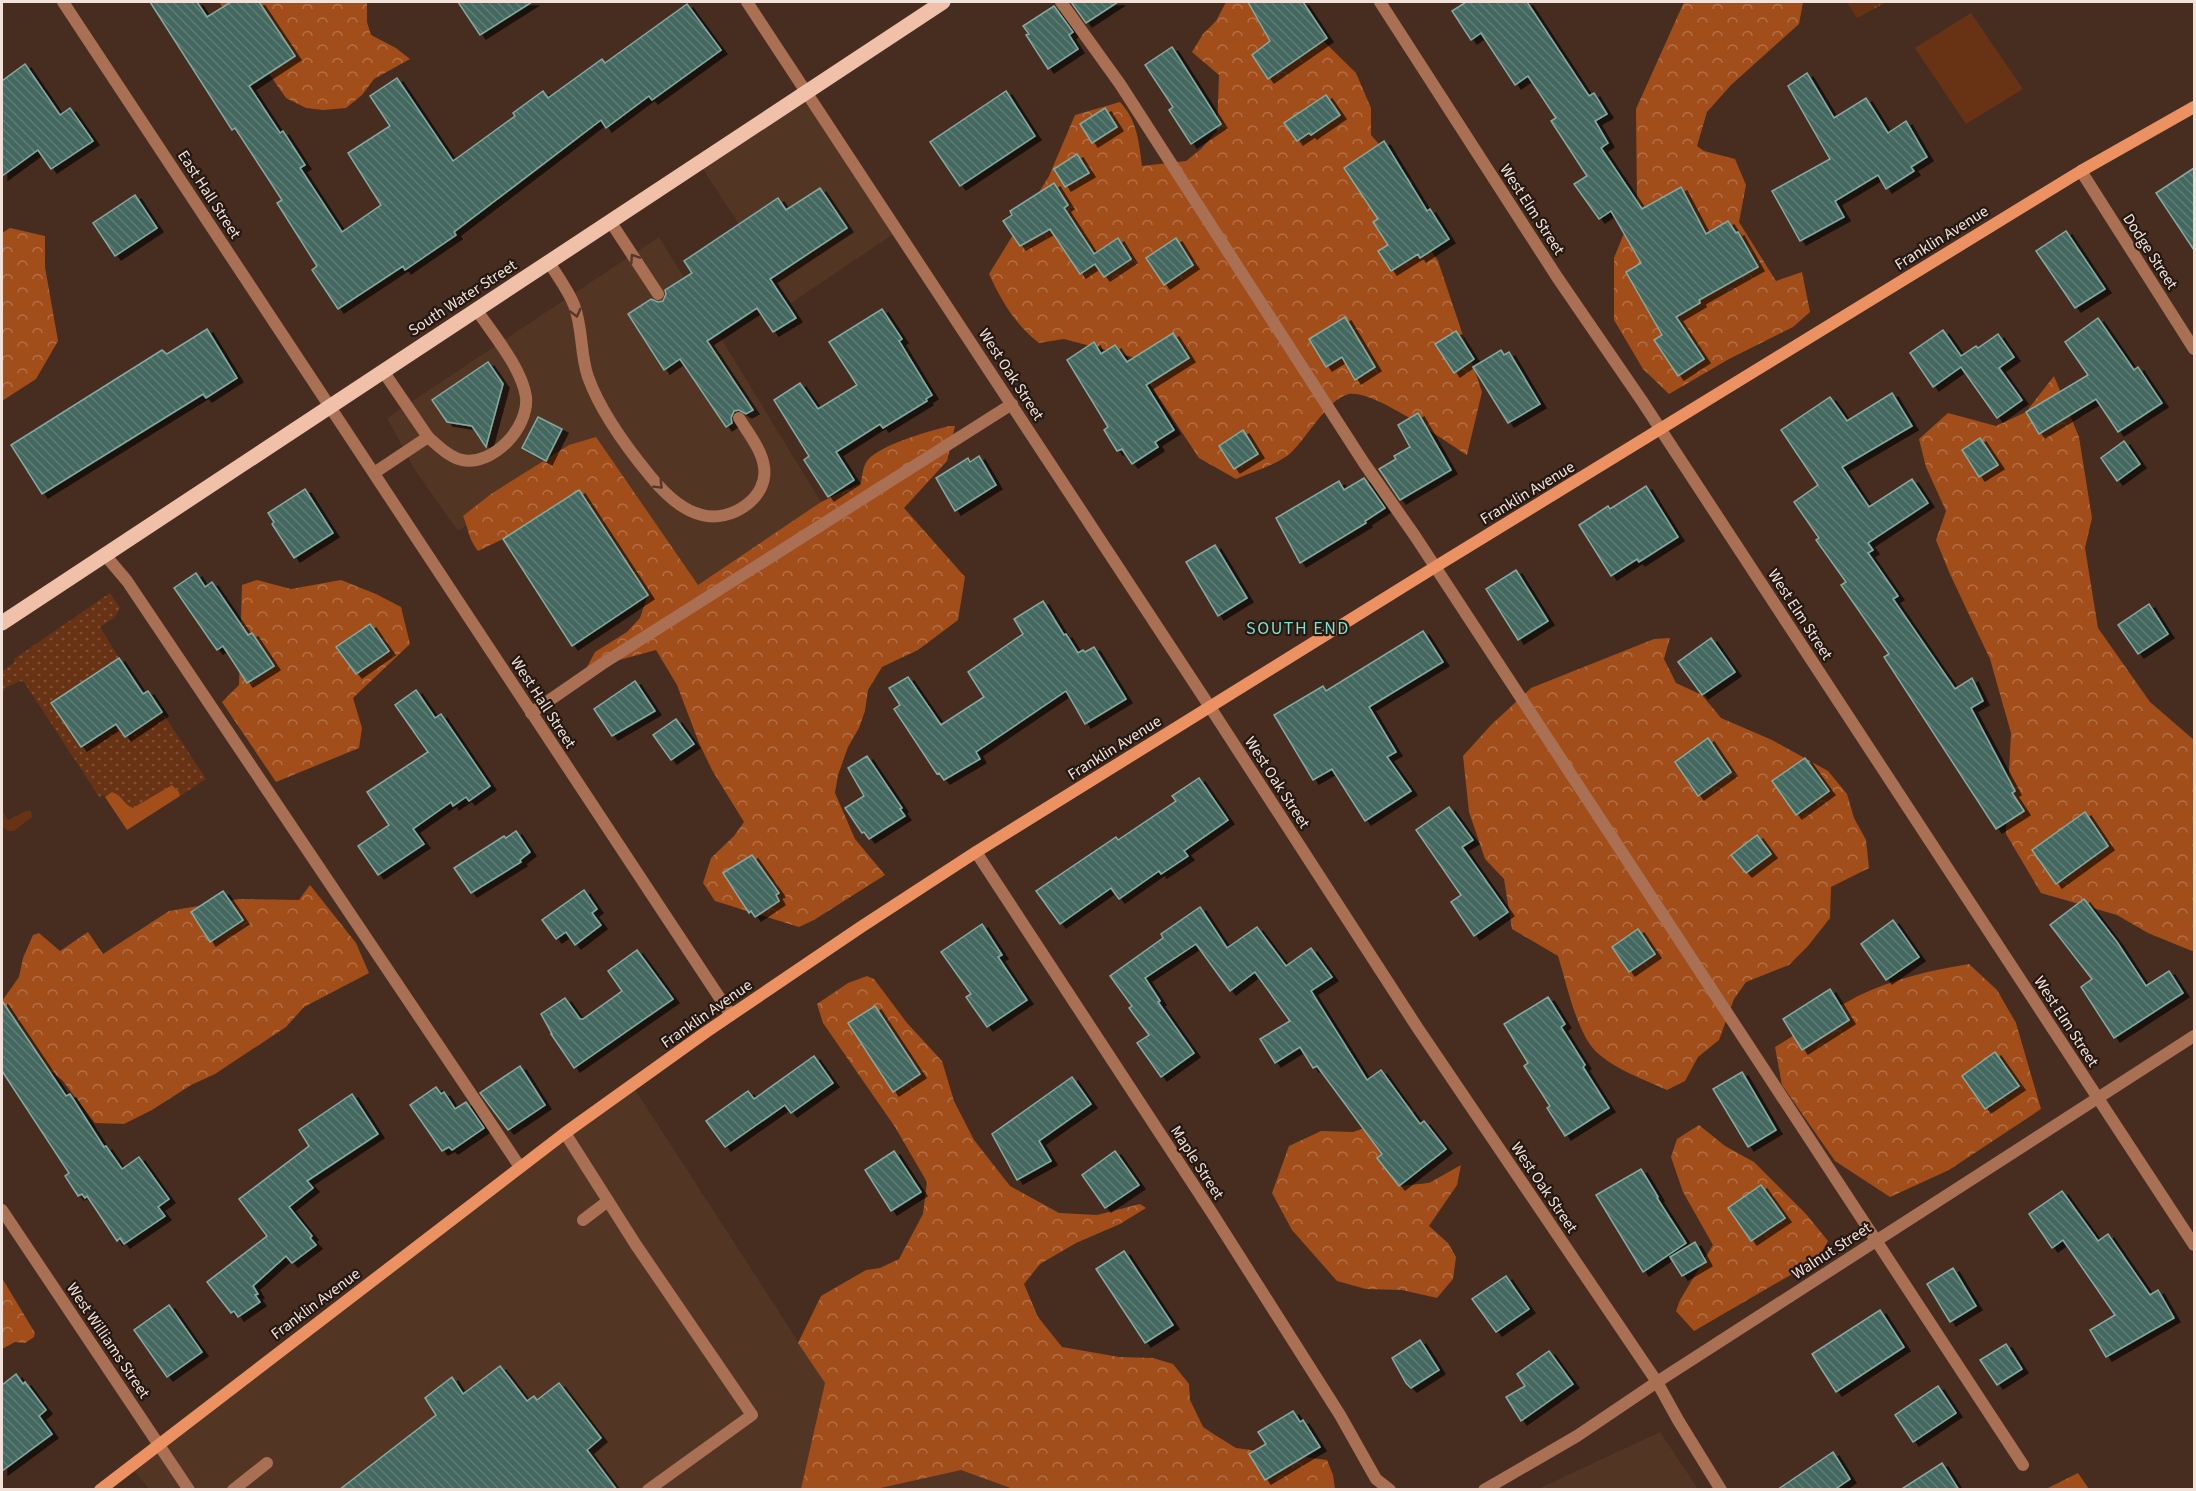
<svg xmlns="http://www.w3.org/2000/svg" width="2196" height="1491" font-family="'Source Sans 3',sans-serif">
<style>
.built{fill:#533524}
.grass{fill:url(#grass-dots)}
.forest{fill:url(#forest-crowns)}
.park{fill:url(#park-tufts)}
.garden{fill:#683314}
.water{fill:#a34f1c}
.building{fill:url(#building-back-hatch);stroke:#84aaa1;stroke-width:1.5;filter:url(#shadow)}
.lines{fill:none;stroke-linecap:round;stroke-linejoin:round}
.lane{stroke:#a97053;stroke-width:12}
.street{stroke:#a97053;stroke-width:12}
.secondary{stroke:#ec9161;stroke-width:12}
.primary{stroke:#f0c0a9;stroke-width:15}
.oneway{stroke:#533729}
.labels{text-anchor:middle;stroke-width:4.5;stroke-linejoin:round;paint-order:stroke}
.street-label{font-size:16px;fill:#f3e2d9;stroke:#241812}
.neighbourhood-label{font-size:18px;letter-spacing:1.5px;fill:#7de1cc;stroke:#241812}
</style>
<defs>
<pattern id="grass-dots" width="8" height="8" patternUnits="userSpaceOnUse" patternTransform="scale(1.5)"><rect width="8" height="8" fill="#683314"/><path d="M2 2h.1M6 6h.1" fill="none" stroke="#7e5036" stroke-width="1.8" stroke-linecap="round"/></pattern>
<pattern id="forest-crowns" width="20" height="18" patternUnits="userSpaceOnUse" patternTransform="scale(1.5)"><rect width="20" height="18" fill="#a24e1b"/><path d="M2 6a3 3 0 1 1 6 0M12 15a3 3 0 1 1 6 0" fill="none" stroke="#b47046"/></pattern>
<pattern id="park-tufts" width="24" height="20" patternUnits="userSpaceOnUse" patternTransform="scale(1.5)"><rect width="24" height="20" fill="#683314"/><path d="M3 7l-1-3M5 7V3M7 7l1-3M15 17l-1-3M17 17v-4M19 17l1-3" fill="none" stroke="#7e5036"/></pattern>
<pattern id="building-back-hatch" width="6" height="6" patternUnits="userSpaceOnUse" patternTransform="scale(1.5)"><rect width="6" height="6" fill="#43675f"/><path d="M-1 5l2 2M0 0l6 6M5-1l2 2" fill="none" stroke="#5f7c75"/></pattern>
<filter id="shadow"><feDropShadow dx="6" dy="4" stdDeviation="0" flood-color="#0009"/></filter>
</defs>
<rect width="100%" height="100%" fill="#462d20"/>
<!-- built -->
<g class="built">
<path d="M807,91L898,231L791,303L697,160Z"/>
<path d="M659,237L821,502L697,586L596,438L458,531L415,470L387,418Z"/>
<path d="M634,1088L825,1383L1236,1489L150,1490L133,1470Z"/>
<path d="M1660,1432L1698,1489H1538Z"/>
</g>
<!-- grass -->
<path class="grass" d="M110,593L120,608L115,617L100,627L119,658L108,665L109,668L99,671L52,703L81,747L116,724L125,736L162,712L206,779L180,796L179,792L172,785L133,809L128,806L114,792L105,797L103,795L100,798L24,682L20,681L7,687L2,693V671L15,662L14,659Z"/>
<!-- forest -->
<g class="forest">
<path d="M219,2H367V22L371,35L396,48L410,59L374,79L362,95L346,108L323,110L306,108L286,98Z"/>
<path d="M1226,2H1292L1296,14L1356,73L1371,108V135L1412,182L1405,211L1438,261L1482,392L1467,455C1445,441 1373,389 1349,394C1326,399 1304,444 1287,456C1272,466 1253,472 1236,479L1199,458L1132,357L1064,339L1039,343C1015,324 1002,302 989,274L1049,176L1075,115L1120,102C1137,120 1139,142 1142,166L1186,161L1201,149L1217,131L1219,75L1192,52L1203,34L1216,21Z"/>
<path d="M1684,2H1803L1799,24L1731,85L1707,112L1697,146L1704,151L1735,159L1746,185L1739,222L1776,281L1802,272L1810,312L1793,327L1729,359L1669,394L1643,369L1614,320V258L1637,201L1636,109Z"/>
<path d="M10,228L45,236V267L58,341L36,379L2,401V233Z"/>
<path d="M2054,376L2079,437L2092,518L2085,548L2098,628L2150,702L2194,740V951H2192L2148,933L2117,915L2041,893L2006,834L2011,733L1990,659L1949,572L1936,540L1946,511L1926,467L1919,439L1948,413L1996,426L2026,412Z"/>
<path d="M949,426H955L947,461L904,508L965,577L958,620L918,650L882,667L868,690L865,711L859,728L848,747L838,775L835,793L855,839L885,875L814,920L799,927L715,901L703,883L711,858L734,836L744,822L712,770L699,743L677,685L656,650L586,669L595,652L627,632L640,618L648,594L579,490L503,539L478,551C468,538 469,530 463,516L491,494L569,445L596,437L698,585L821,502L861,483C862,477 863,466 867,461C881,444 927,432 949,426Z"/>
<path d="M257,580L291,589L341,580L376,594L401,607L410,644L353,698L362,728L359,748L276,782L222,702L239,685L242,585Z"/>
<path d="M1670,638L1664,659L1676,683L1702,695L1721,718L1772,740L1828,771L1847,794L1854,818L1866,840L1869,868L1831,887L1830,918L1808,946L1789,965L1746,982L1734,999L1719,1040L1698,1057L1685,1081L1667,1090C1643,1079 1603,1065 1589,1043C1574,1020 1566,982 1558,956L1512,929L1504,879L1485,859L1469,812L1463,756L1491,725L1531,688L1654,639Z"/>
<path d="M310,885L356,943L369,973L304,1007L286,1027L215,1074L191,1085L152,1110L124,1124L95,1123L62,1080L47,1068L14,1019L2,1016V1001L19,977L23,958L33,935L39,933L60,951L88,932L103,954L169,911L239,899L299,900Z"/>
<path d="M1969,964L1997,990L2016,1023L2041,1109L1949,1170L1890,1197L1835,1161L1782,1085L1775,1047C1802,1031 1829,1011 1858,996C1893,979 1931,970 1969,964Z"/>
<path d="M867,976L874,979L907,1023L942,1061L954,1101L974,1140L1010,1186L1059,1213L1097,1215L1140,1204L1146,1208L1120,1224L1076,1243L1040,1264L1024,1284L1038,1317L1062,1347L1119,1357L1153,1358L1173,1364L1189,1384L1190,1400L1203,1427L1215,1435L1236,1448L1327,1460L1333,1475L1335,1489L1016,1490L961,1470L876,1489H801L825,1383L798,1343L821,1296L866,1270L880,1268L899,1259L923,1214L927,1182L895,1127L823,1023L817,1004L848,983Z"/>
<path d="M1402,1099L1414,1111L1408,1124L1391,1137L1378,1158L1400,1186L1429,1183L1461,1165L1457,1185L1429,1226L1448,1243L1456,1257L1453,1279L1437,1298L1402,1290L1366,1289L1337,1281L1292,1230L1272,1193L1289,1146L1321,1131L1353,1132L1378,1123Z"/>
<path d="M1699,1125L1725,1146L1754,1162L1806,1214L1828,1241L1818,1259L1694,1331L1676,1311L1680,1300L1713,1245L1683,1192L1671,1157L1677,1139Z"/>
<path d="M2,1278L35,1333L34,1337L25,1343L15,1342L2,1349Z"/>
<path d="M2078,1473L2089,1489H2046Z"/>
</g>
<!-- park -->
<path class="park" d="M1847,2H1887L1857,18Z"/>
<!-- garden -->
<g class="garden">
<path d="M1971,13L2023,89L1966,124L1915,48Z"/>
<path d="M2,810L8,820L26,811H31L32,817L14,831H8L2,827Z"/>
</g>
<!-- water -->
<path class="water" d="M172,785L179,792L180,796L127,830L105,797L112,792C122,795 124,805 133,808Z"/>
<!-- building -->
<g class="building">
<path d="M150,2H197L207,17L231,2H259L295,56L249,86L280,133L283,131L305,165L300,168L342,232L381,205L348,153L390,126L370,96L397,78L453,161L515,116L513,113L543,91L548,98L602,59L605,63L687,4L721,50L652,100L649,96L606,128L601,120L454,232L456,235L405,270L403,266L338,309L312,270L317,266L277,203L282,200L235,128L232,130Z"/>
<path d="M458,2H532L480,35Z"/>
<path d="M1071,2H1118L1086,23Z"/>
<path d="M1248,2H1303L1327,38L1268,79L1252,55L1270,41Z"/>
<path d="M1466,2H1527L1589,96L1594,93L1607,114L1595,121L1608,143L1601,148L1642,209L1681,187L1706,234L1728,221L1736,233L1738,232L1758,267L1699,300L1700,303L1676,317L1704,359L1678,376L1654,340L1662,335L1626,272L1641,263L1611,211L1599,219L1574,184L1587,176L1551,121L1556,118L1528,76L1515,85L1481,33L1471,40L1452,11Z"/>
<path d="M1054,6L1073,32L1069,35L1078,49L1048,69L1026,35L1029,34L1023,26Z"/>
<path d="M1172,47L1221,124L1191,144L1169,110L1173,107L1145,65Z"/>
<path d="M25,64L60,115L70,108L93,141L51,169L38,150L2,176V81Z"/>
<path d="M1807,73L1834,118L1866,98L1888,133L1906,121L1927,157L1911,167L1914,171L1886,189L1878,175L1835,201L1844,217L1800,241L1772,191L1830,159L1788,86Z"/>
<path d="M1006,91L1035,136L960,186L930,142Z"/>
<path d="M1326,95L1340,115L1311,135L1309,133L1297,141L1284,123Z"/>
<path d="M1105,108L1117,127L1092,143L1080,124Z"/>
<path d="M1384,141L1427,211L1430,209L1449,239L1420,258L1418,254L1391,271L1378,251L1388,245L1373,222L1378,219L1344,168Z"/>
<path d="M1077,154L1089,173L1065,187L1054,169Z"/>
<path d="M2194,168V250L2156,193Z"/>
<path d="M1054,183L1068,205L1064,208L1094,254L1118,238L1131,259L1104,277L1095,264L1080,274L1050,229L1020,246L1003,221L1012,215L1010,211Z"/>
<path d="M820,188L847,228L770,279L796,318L773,332L757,308L707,341L753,410L746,414L739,410L734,411L731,418L732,423L726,427L680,359L664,370L628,314L651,299L658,302L663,301L666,294L665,290L692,273L684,261L778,198L786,210Z"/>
<path d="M135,195L157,228L115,256L93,223Z"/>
<path d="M2066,231L2105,289L2075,308L2036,251Z"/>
<path d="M1176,238L1193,265L1164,285L1146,258Z"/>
<path d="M882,309L902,339L899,341L932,395L926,399L927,401L883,428L880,424L836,452L854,480L828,497L804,460L809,456L774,400L800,383L818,409L857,385L829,342Z"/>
<path d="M1345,317L1375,367L1355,380L1342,357L1326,367L1309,339Z"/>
<path d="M2098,318L2134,370L2138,367L2162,403L2118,432L2096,399L2039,434L2026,412L2088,375L2065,342Z"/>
<path d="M207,329L237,378L206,398L203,394L42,494L11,445L162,350L167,354Z"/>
<path d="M1943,330L1961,356L1976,346L1978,348L1998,334L2014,357L1999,368L2022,400L1997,418L1961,367L1933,387L1910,353Z"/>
<path d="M1456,331L1474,359L1454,373L1435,344Z"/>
<path d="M1173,333L1189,358L1146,385L1174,430L1155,442L1158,447L1132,464L1122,449L1117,451L1104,430L1108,427L1067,360L1094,342L1101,354L1115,345L1127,362Z"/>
<path d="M1501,350L1504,355L1509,352L1540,404L1508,423L1473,367Z"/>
<path d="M488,362L503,384L486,447L472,426L447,422L432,400Z"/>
<path d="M1892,393L1912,426L1842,467L1869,507L1912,479L1928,503L1868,543L1873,550L1868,553L1898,596L1893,599L1955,689L1972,678L1983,701L1971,708L2015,791L2012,793L2024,811L1996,829L1884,657L1889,654L1841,585L1846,582L1816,540L1819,538L1794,502L1818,485L1781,430L1830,397L1847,421Z"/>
<path d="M1418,413L1451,470L1400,500L1379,469L1396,459L1394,456L1410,447L1398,425Z"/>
<path d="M538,417L562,429L546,461L522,448Z"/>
<path d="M1243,430L1258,454L1234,469L1219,446Z"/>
<path d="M1980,438L1998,465L1979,477L1962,450Z"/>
<path d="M2124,441L2140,464L2117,481L2101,458Z"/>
<path d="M979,456L996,485L955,511L936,478L968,458L970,462Z"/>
<path d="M1364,478L1385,508L1365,521L1366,523L1300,563L1276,518L1339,481L1344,490Z"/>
<path d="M1646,486L1678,537L1639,562L1637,559L1611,576L1579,525L1608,506L1610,509Z"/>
<path d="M305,489L333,533L294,558L272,524L274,522L268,513Z"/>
<path d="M579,490L648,595L572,646L503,539Z"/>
<path d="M1215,545L1247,598L1218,616L1186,562Z"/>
<path d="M1516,570L1548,621L1518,640L1486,589Z"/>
<path d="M196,573L205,587L212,582L248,635L252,633L274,666L247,683L223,646L217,650L212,643L174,588Z"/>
<path d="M1043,601L1064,635L1066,634L1078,653L1083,650L1085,652L1094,647L1126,699L1085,724L1066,691L976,752L980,759L944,780L939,773L937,774L894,709L900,705L889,688L908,677L941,725L984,697L968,672L1023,634L1014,619Z"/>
<path d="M2149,604L2168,634L2138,654L2118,625Z"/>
<path d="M370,624L389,651L356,674L336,647Z"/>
<path d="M1423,631L1443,662L1369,707L1396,752L1387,757L1411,791L1365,821L1332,769L1313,780L1274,715L1323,686L1326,691Z"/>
<path d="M1711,638L1735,672L1702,695L1678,662Z"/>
<path d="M119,658L143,694L148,691L162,712L125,737L116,724L81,747L51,703Z"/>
<path d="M635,681L655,711L612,736L594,709Z"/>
<path d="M416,690L435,718L441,714L490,786L469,801L466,797L453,806L451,802L413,829L424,844L378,875L358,846L389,825L367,792L428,752L395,705Z"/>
<path d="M676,719L694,744L671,760L653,735Z"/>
<path d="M1708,738L1731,772L1698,796L1675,762Z"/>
<path d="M867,756L902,808L900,809L905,816L869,839L864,832L862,833L845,808L864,796L848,768Z"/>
<path d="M1805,758L1829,791L1796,815L1772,781Z"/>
<path d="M1199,778L1228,820L1184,851L1188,856L1161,874L1159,871L1119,899L1111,888L1060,924L1036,891L1116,837L1118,840L1176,801L1172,796Z"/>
<path d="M1449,807L1473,840L1462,847L1508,912L1474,936L1451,902L1461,895L1416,830Z"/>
<path d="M2085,812L2108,846L2056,884L2032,850Z"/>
<path d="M516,831L530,852L520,860L521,862L471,893L454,868L504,836L506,838Z"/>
<path d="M1757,835L1771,854L1746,873L1731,855Z"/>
<path d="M752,855L779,893L776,895L779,901L755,917L751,911L749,913L723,873Z"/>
<path d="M584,890L597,909L592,913L601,925L575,945L566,932L556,939L542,920Z"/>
<path d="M223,891L243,920L210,942L191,912Z"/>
<path d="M2084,899L2117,942L2146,986L2169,971L2183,993L2114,1038L2081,987L2092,979L2050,925Z"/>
<path d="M1200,907L1227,948L1257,927L1286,966L1311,948L1332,977L1311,991L1367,1080L1381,1070L1420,1124L1424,1121L1446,1149L1399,1186L1377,1158L1382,1154L1317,1066L1313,1068L1300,1047L1275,1063L1260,1039L1290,1021L1255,972L1230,991L1196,944L1145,978L1160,1001L1158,1002L1194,1053L1161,1077L1137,1043L1149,1035L1129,1008L1132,1006L1110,976L1163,938L1161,934Z"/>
<path d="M1893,920L1919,957L1886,980L1861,944Z"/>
<path d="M982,924L1002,955L998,957L1027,1000L987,1027L966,997L971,994L941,952Z"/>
<path d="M1638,929L1655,954L1629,972L1612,947Z"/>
<path d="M637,950L673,999L574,1068L551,1034H552L541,1014L565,998L580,1019H583L622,991L608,971Z"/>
<path d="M1830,989L1849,1020L1802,1050L1783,1019Z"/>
<path d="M1548,997L1565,1024L1561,1027L1585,1065L1583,1067L1609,1108L1565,1136L1547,1108L1550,1106L1524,1066L1528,1063L1504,1024Z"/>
<path d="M2,1001L66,1096L70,1094L104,1147L106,1146L122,1169L139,1157L169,1199L158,1207L165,1216L124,1244L120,1238L117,1241L87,1196L85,1198L82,1194L78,1196L65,1176L69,1173L2,1071Z"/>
<path d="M875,1006L920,1074L893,1092L848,1023Z"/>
<path d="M1995,1052L2019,1086L1985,1109L1962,1076Z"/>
<path d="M814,1056L833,1083L791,1113L785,1105L725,1147L706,1121L748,1091L754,1099Z"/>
<path d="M520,1066L545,1105L508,1130L480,1093Z"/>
<path d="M1742,1072L1776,1130L1748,1147L1713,1089Z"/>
<path d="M1072,1077L1091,1104L1039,1141L1051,1161L1017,1180L992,1134Z"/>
<path d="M436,1087L441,1094L444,1092L455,1109L466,1102L484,1128L452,1150L449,1147L442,1151L410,1105Z"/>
<path d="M352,1094L378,1134L307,1181L313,1188L289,1207L312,1236L310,1238L316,1245L292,1263L286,1256L253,1286L258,1294L255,1295L260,1302L238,1317L234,1311L231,1313L207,1282L267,1236L239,1199L309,1146L299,1130Z"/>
<path d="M894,1151L921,1192L891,1211L865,1170Z"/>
<path d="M1115,1151L1139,1185L1105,1208L1082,1175Z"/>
<path d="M1641,1169L1658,1197L1657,1198L1686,1243L1643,1272L1596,1195Z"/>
<path d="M1761,1185L1785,1218L1751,1241L1728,1208Z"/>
<path d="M2062,1191L2098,1241L2108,1234L2150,1295L2158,1290L2174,1318L2106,1357L2090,1330L2115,1315L2063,1240L2052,1248L2029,1214Z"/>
<path d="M1695,1242L1706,1262L1682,1276L1670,1257Z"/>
<path d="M1124,1251L1173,1325L1145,1343L1096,1269Z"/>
<path d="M1953,1268L1976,1306L1950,1322L1927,1284Z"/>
<path d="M1506,1276L1529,1309L1496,1332L1472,1299Z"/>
<path d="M169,1305L202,1352L167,1377L134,1330Z"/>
<path d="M1880,1310L1904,1347L1836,1392L1812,1354Z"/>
<path d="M1420,1340L1439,1370L1411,1388L1406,1383L1392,1358Z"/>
<path d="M2006,1344L2022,1369L1997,1385L1980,1360Z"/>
<path d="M1549,1351L1573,1384L1521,1421L1506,1397L1525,1386L1517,1374Z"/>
<path d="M500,1366L527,1401L534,1396L537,1400L559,1383L601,1438L587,1450L617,1490H339L436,1415L425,1398L452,1377L463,1394Z"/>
<path d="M16,1374L23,1384L25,1382L46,1410L39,1416L52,1434L2,1471V1385Z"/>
<path d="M1938,1386L1956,1413L1913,1442L1895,1415Z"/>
<path d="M1293,1411L1300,1422L1303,1420L1320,1447L1265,1480L1249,1454L1266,1444L1258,1432Z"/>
<path d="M1833,1452L1850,1479L1834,1490H1777Z"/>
<path d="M1942,1463L1959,1490H1900Z"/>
</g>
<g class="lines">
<!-- lane -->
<g class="lane">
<path d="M1061,2L1120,84L1364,463L1415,536L2023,1465"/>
<path d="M610,221L658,294"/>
<path d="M549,262C557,276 568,290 574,305C583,328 580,354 588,377C601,413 627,448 651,477C664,493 681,510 702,515C730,523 769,498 764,467C762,450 748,433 739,418"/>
<path d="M428,437C437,445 449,457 462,460C494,466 529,427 526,397C522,368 492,333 476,309"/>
<path d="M374,473L428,437L383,371"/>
<path d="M105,555L127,581L520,1167"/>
<path d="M531,713L602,664L1012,404"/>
<path d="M565,1133L636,1245L752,1415L648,1490"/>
<path d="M583,1220L608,1201"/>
<path d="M233,1490L267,1463"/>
</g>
<!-- street -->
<g class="street">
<path d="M63,2L731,1015"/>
<path d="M747,2L1210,707L1417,1027L1657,1382L1678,1420L1721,1490"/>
<path d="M1380,2L1557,277L1642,401L2194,1245"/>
<path d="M2081,171L2194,349"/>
<path d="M976,852L1212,1213L1340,1415L1376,1479L1390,1490"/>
<path d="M2,1210L189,1490"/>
<path d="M1484,1490L1577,1436L1657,1382L2194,1036"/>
</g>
<!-- secondary -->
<path class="secondary" d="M100,1490L565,1133L706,1032L861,927L976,852L1435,567L2081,171L2194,107"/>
<!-- primary -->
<path class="primary" d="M2,623L943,2"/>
</g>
<!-- one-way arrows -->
<defs><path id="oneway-chevron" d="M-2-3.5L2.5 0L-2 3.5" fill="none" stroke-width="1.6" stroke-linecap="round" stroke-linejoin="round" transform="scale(1.5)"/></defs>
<g class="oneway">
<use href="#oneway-chevron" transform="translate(634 258) rotate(-124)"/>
<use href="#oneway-chevron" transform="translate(576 313) rotate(76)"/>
<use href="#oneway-chevron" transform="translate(659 485) rotate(45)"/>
</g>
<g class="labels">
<!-- street labels -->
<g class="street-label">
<text transform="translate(210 194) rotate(57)" y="6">East Hall Street</text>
<text transform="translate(1533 209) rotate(57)" y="6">West Elm Street</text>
<text transform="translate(1941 237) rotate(-32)" y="6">Franklin Avenue</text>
<text transform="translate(2151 251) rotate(57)" y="6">Dodge Street</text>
<text transform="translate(462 297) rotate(-33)" y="6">South Water Street</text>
<text transform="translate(1012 374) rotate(57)" y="6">West Oak Street</text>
<text transform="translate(1527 492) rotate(-31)" y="6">Franklin Avenue</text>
<text transform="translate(1801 614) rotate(57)" y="6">West Elm Street</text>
<text transform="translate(544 702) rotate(57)" y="6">West Hall Street</text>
<text transform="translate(1114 747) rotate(-32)" y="6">Franklin Avenue</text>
<text transform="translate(1278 782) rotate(57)" y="6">West Oak Street</text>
<text transform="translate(706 1013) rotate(-35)" y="6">Franklin Avenue</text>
<text transform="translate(2067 1021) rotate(57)" y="6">West Elm Street</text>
<text transform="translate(1198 1162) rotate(57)" y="6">Maple Street</text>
<text transform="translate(1545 1187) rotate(56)" y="6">West Oak Street</text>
<text transform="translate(1831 1250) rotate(-33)" y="6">Walnut Street</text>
<text transform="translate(315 1303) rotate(-37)" y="6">Franklin Avenue</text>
<text transform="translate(109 1340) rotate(56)" y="6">West Williams Street</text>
</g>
<!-- neighbourhood labels -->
<g class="neighbourhood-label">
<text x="1298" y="634">SOUTH END</text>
</g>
</g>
<!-- border -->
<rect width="2196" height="1491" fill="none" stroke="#f3e2d9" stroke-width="6"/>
</svg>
